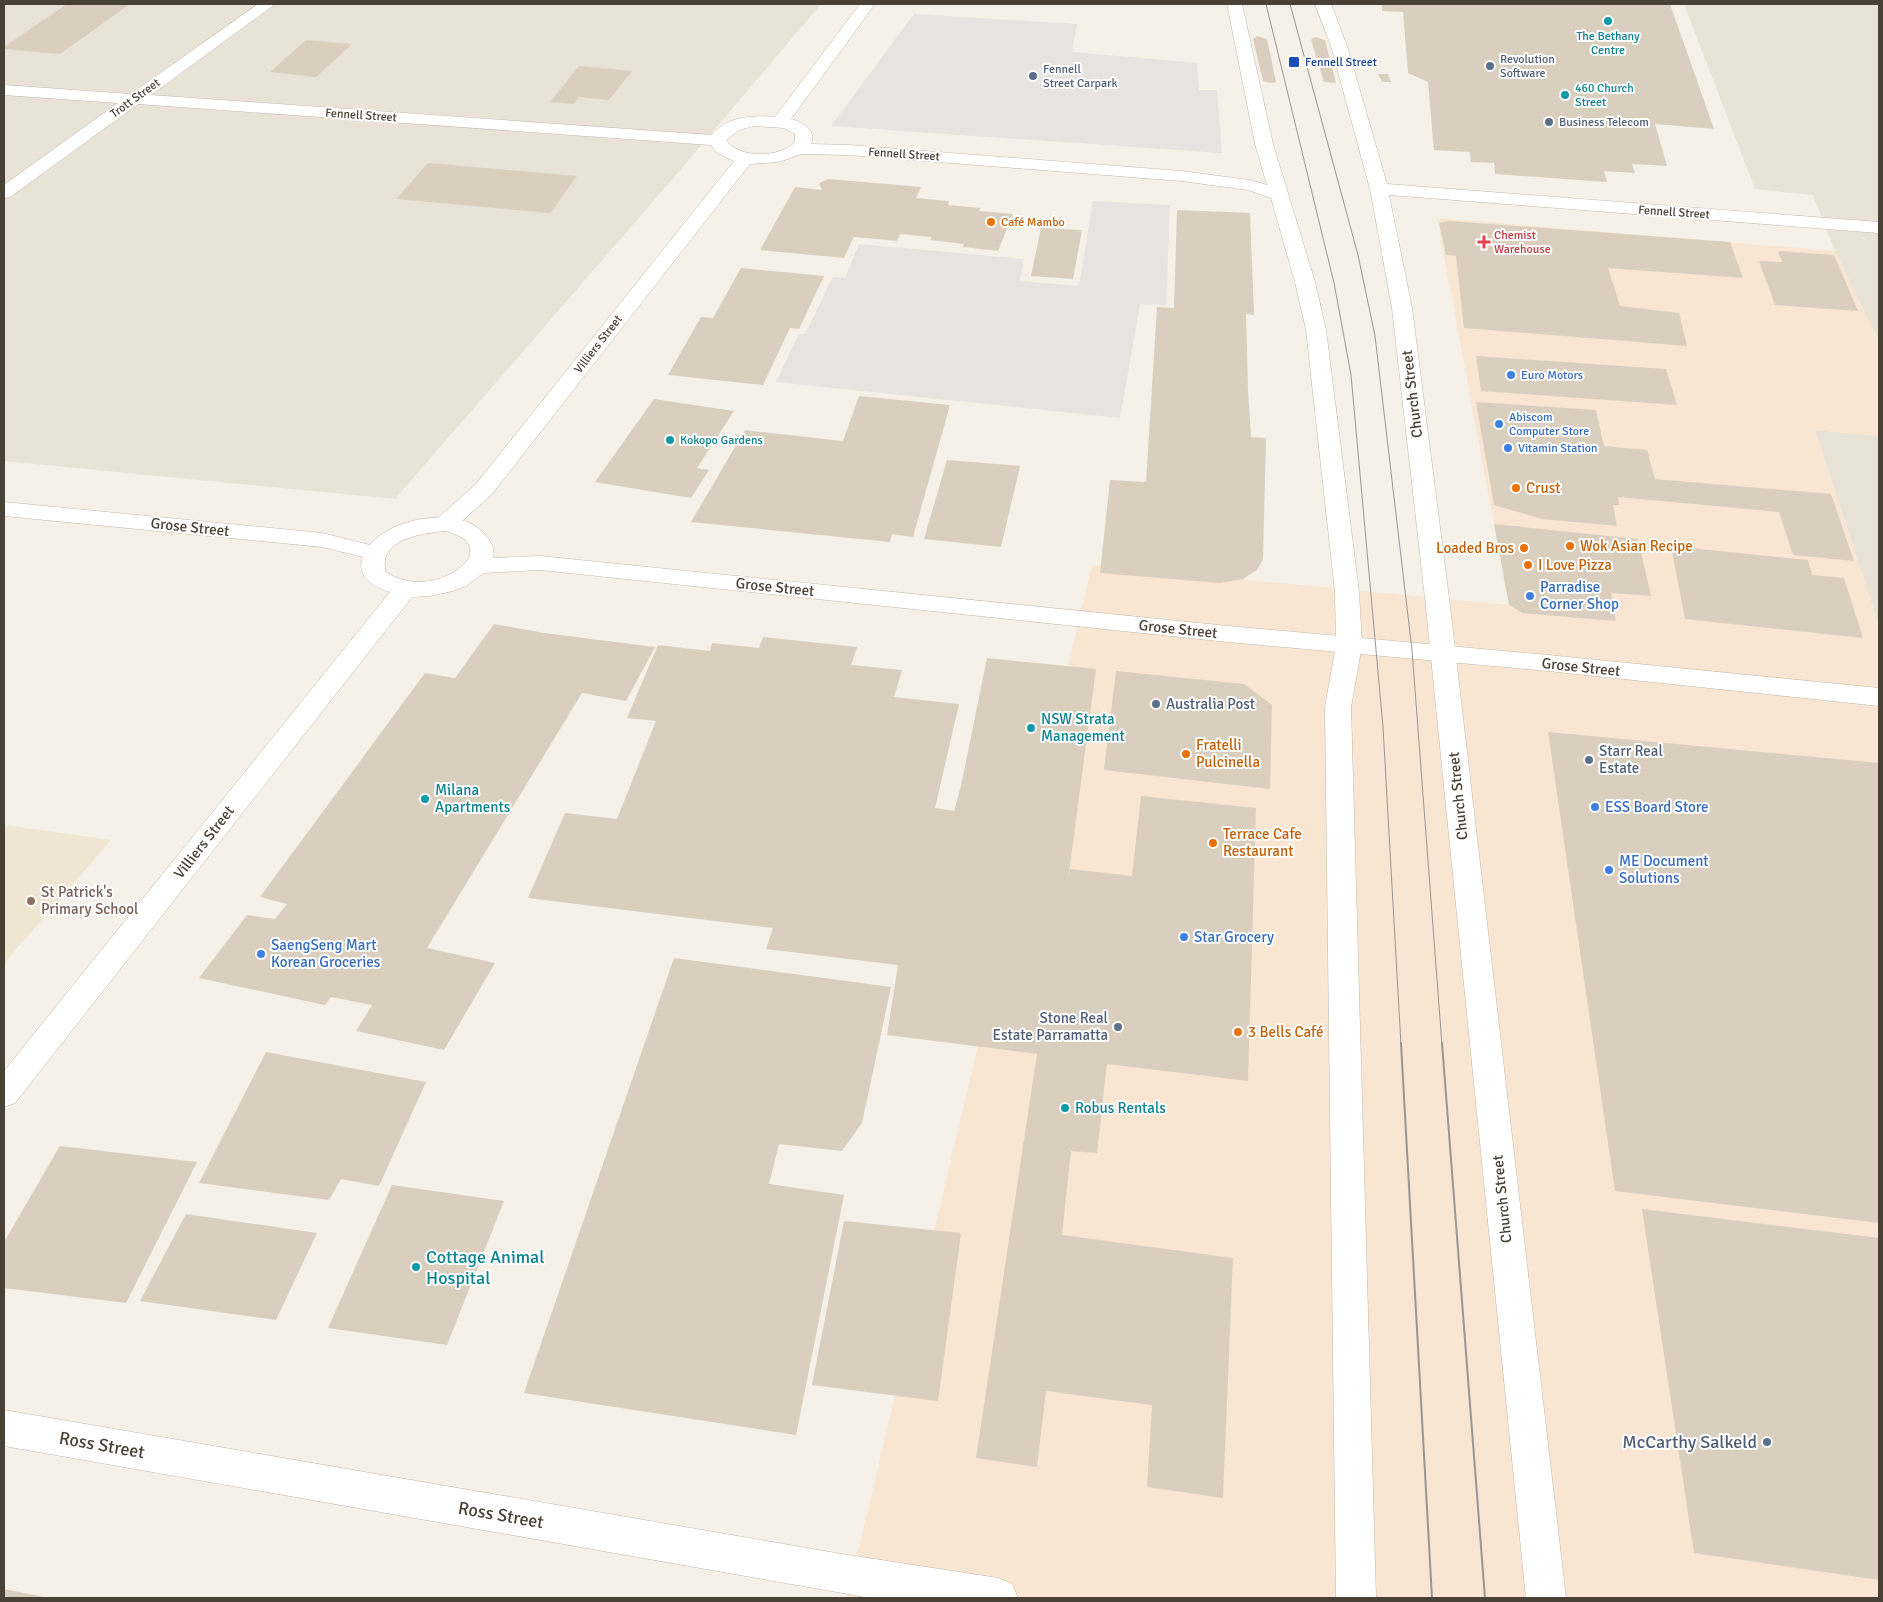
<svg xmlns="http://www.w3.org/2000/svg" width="1883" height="1602" font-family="Signika,sans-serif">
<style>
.residential{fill:#e9e2d6}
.commercial{fill:#f8e6d2}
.education{fill:#efe5d1}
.parking{fill:#e6e3e0}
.building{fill:#dacfbf}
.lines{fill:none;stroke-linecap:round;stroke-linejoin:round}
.minor-casing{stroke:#c1b8aa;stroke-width:1}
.tertiary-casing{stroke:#c1b8aa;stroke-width:1}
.minor{fill:#fff;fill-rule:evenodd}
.tertiary{fill:#fff;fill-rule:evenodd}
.tram-far1{stroke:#979797;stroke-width:1}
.tram{stroke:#979797;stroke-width:2}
.culture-dot{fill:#0f9aa8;stroke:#fff;stroke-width:2}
.transit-dot{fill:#1a4fb4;stroke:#fff;stroke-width:2}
.service-dot{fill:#5c6f8a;stroke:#fff;stroke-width:2}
.food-dot{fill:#e8710a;stroke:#fff;stroke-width:2}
.health-dot{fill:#e0444e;stroke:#fff;stroke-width:2}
.shop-dot{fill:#3f7fe0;stroke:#fff;stroke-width:2}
.education-dot{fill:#8d6e63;stroke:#fff;stroke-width:2}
.labels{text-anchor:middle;stroke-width:4;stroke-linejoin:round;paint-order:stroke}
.far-culture-label{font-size:12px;fill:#0d838f;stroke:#fff;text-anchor:start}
.far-service-label{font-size:12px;fill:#4e5e75;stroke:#fff;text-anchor:start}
.far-transit-label{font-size:12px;fill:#164399;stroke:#fff;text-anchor:start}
.far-street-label{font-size:12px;fill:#494136;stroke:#fff}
.far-food-label{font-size:12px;fill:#c56008;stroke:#fff;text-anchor:start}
.far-health-label{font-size:12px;fill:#be3a42;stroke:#fff;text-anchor:start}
.far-shop-label{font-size:12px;fill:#366cbe;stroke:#fff;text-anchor:start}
.street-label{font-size:15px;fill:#494136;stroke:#fff}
.food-label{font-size:15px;fill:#c56008;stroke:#fff;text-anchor:start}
.shop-label{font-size:15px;fill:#366cbe;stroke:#fff;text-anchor:start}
.service-label{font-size:15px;fill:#4e5e75;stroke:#fff;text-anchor:start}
.culture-label{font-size:15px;fill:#0d838f;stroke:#fff;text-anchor:start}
.education-label{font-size:15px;fill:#785e54;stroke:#fff;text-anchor:start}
.near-culture-label{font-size:18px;fill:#0d838f;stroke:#fff;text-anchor:start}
.near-service-label{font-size:18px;fill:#4e5e75;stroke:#fff;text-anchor:end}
.near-street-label{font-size:18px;fill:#494136;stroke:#fff}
</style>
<rect width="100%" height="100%" fill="#f5f0e8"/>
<!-- residential -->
<g class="residential">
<path d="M4,4H821L669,183L395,499L4,461Z"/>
<path d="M1684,4H1879V342L1835,251L1813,195L1755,189Z"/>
<path d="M1815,430L1879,436V626Z"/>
</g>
<!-- commercial -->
<path class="commercial" d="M1437,218L1835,251L1879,342V436L1815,430L1879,626V1598H847L1092,565L1509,605Z"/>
<!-- education -->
<path class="education" d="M4,825L111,840L4,963Z"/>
<!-- parking -->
<g class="parking">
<path d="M914,14L1077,24L1072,52L1197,63L1199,90H1217L1222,153L831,126Z"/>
<path d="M1093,201L1170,205L1166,305L1140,304L1120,418L776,382L799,334H805L833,277L845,278L859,244L1024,259L1020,281L1079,286Z"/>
</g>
<!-- building -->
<g class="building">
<path d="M67,4H130L60,54L4,49V47Z"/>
<path d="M1382,4H1670L1714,129L1655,124L1667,166L1632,164L1635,173L1604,171L1607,182L1495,174L1494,163L1471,162L1470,152L1434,150L1428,82L1408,73L1403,12L1382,11Z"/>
<path d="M1257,36L1267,39L1276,82L1270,83L1263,81L1253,39Z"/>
<path d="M1315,37L1325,40L1336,83L1324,82L1311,40Z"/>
<path d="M306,40L352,44L316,77L270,72Z"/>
<path d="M579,66L632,71L609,100L579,97L574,104L550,102Z"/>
<path d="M1378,74H1388L1391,82H1382Z"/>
<path d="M428,163L577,176L550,213L396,199Z"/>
<path d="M828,179L921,187L916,198L949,201L948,205L981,208L979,211L1013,214L998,251L963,247L964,244L930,240L932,237L900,234L897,241L854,237L844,258L760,250L795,187L822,190L819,183Z"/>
<path d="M1177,210L1250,213L1254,315L1246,314L1248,390L1251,437L1266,438L1263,559L1257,570L1243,579L1220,583L1100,573L1110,480L1146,482L1157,307L1174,308Z"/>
<path d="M1450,221L1730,242L1743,278L1608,268L1620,306L1679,313L1687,346L1464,328L1456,256L1446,255L1439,223Z"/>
<path d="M1041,228L1082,230L1073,279L1031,276Z"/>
<path d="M1778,251L1834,255L1858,311L1775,305L1759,261L1782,262Z"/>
<path d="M741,268L824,276L799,329L790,328L763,385L668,375L701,317L713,318Z"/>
<path d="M1476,356L1666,369L1677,405L1481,391Z"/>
<path d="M859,396L950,405L913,537L892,534L890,542L691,522L745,430L843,441Z"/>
<path d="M654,399L734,411L697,468L709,470L691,498L595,482Z"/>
<path d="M1476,402L1596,410L1604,446L1647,450L1655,479L1831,494L1854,561L1793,555L1779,512L1618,497L1619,505H1613L1617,526L1542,519L1494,505Z"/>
<path d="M947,460L1020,466L1001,547L924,539Z"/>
<path d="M1494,524L1638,539L1651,596L1611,593L1616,621L1522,613L1509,605Z"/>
<path d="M1671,546L1808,560L1812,575L1844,578L1863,638L1685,619Z"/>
<path d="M494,624L544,633L655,647L626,701L582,693L427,948L495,963L444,1050L356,1031L372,1005L331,997L325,1005L199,978L247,915L275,919L287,904L260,897L425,673L455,678Z"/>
<path d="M763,637L857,647L851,665L902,670L894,697L959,704L935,808L954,811L961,786L987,658L1096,669L1068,880L1070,869L1132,876L1141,796L1256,808L1248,1081L1107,1064L1097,1153L1071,1151L1062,1235L1233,1258L1223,1498L1147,1487L1152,1405L1046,1391L1037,1467L976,1458L1037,1054L887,1035L898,965L766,949L773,928L528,898L565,813L617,819L656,721L627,718L658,645L710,651L712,643L759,648Z"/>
<path d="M1116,671L1244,684L1272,705L1270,789L1104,770Z"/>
<path d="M1548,732L1879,763V1223L1615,1191Z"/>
<path d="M674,958L891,987L862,1123L842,1151L779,1144L769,1184L844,1195L796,1435L524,1393Z"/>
<path d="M266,1052L426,1082L379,1186L341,1179L329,1200L199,1183Z"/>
<path d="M60,1146L197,1162L126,1303L4,1288V1242Z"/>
<path d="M392,1185L504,1201L447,1345L328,1328Z"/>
<path d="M1642,1209L1879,1238V1580L1694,1553Z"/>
<path d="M186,1214L317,1233L276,1320L140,1301Z"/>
<path d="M844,1221L961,1233L938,1401L812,1385Z"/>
<path d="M4,1589L44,1597V1598H4Z"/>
</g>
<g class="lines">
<!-- minor casing -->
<g class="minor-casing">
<g id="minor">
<path d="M258,4H275L151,95L712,135C727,116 754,115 775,117L860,4H875L791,119C802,122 817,130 811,144L848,145L1181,171L1250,180L1267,185L1255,144L1227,4H1242L1273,144L1315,282L1326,330L1359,592L1362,645L1351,707L1376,1598H1336L1325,707L1336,645L1335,592L1306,330L1295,282L1271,198L1248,190L1181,181L848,155L801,154L779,162L750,164L492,494L453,529L445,531L437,529L433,524L437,519L476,484L734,161L716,152L711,145L138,104L10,197L4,198V185L118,103L4,95V85L131,94ZM754,126L784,128L795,134V142C781,158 738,159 726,140L739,130Z"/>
<path d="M1315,4H1331L1347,46L1387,184L1879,222V233L1389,195L1412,308L1449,598L1566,1598H1526L1425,598L1392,308L1370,189L1331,46Z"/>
<path d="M4,1410L842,1554L998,1578L1012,1584L1018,1598H871L4,1446Z"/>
</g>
</g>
<!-- tertiary casing -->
<g class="tertiary-casing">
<path id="tertiary" d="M4,502L322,533L370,545C392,517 464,504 487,537C492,544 495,550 493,558L540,556L1228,626L1548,655L1879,688V706L1548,671L1228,642L540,570L483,573L466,586L453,591L430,596L412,597L15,1103L4,1107V1071L390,592C375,588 355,576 363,557L322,547L4,516ZM445,531C511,546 433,605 386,572C376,539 424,533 445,531Z"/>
</g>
<!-- minor -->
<use href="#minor" class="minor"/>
<!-- tertiary -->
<use href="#tertiary" class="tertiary"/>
<!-- tram-far1 -->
<g class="tram-far1">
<path d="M1266,4L1334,283L1351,375L1383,727L1401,1045"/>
<path d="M1290,4L1358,255L1375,336L1412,650L1442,1045"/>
</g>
<!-- tram -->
<g class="tram">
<path d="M1401,1043L1432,1598"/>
<path d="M1442,1043L1485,1598"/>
</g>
</g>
<!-- markers -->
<g class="culture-dot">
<circle cx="1608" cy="21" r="5"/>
<circle cx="1565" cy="95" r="5"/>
<circle cx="670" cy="440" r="5"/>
<circle cx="1031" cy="728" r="5"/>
<circle cx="425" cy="799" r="5"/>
<circle cx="1065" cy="1108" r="5"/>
<circle cx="416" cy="1267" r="5"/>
</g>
<rect class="transit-dot" x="1288" y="56" width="12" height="12" rx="2.5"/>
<g class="service-dot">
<circle cx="1490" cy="66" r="5"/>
<circle cx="1033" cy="76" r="5"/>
<circle cx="1549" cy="122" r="5"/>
<circle cx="1156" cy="704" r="5"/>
<circle cx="1589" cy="760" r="5"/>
<circle cx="1118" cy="1027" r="5"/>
<circle cx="1767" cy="1442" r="5"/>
</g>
<g class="food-dot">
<circle cx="991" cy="222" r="5"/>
<circle cx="1516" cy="488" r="5"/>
<circle cx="1570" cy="546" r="5"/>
<circle cx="1524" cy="548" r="5"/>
<circle cx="1528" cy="565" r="5"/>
<circle cx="1186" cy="754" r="5"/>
<circle cx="1213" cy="843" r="5"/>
<circle cx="1238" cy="1032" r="5"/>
</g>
<path class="health-dot" d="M1481.5 234.5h5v5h5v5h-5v5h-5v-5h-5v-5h5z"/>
<g class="shop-dot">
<circle cx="1511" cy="375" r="5"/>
<circle cx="1499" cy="424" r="5"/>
<circle cx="1508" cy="448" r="5"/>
<circle cx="1530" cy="596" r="5"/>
<circle cx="1595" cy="807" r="5"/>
<circle cx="1609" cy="870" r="5"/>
<circle cx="1184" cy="937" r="5"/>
<circle cx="261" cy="954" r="5"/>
</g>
<circle class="education-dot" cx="31" cy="901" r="5"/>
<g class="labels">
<!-- far-culture labels -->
<g class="far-culture-label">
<text x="1608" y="40" text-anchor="middle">The Bethany<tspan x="1608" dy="14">Centre</tspan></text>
<text x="1575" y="92">460 Church<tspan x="1575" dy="14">Street</tspan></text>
<text x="680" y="444">Kokopo Gardens</text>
</g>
<!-- far-service labels -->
<g class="far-service-label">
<text x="1500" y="63">Revolution<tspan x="1500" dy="14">Software</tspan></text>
<text x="1043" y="73">Fennell<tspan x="1043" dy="14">Street Carpark</tspan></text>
<text x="1559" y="126">Business Telecom</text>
</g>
<!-- far-transit labels -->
<g class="far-transit-label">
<text x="1305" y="66">Fennell Street</text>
</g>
<!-- far-street labels -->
<g class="far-street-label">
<text transform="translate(135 98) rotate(-36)" y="4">Trott Street</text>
<text transform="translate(361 115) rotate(4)" y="4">Fennell Street</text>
<text transform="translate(904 154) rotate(4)" y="4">Fennell Street</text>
<text transform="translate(1674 212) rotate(4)" y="4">Fennell Street</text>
<text transform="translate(598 344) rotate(-52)" y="4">Villiers Street</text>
</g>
<!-- far-food labels -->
<g class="far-food-label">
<text x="1001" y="226">Café Mambo</text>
</g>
<!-- far-health labels -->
<g class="far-health-label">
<text x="1494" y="239">Chemist<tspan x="1494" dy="14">Warehouse</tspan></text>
</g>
<!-- far-shop labels -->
<g class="far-shop-label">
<text x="1521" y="379">Euro Motors</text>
<text x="1509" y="421">Abiscom<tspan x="1509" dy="14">Computer Store</tspan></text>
<text x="1518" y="452">Vitamin Station</text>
</g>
<!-- street labels -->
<g class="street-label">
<text transform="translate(1412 394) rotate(-97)" y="5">Church Street</text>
<text transform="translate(190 527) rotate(6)" y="5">Grose Street</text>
<text transform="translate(775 587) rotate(6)" y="5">Grose Street</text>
<text transform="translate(1178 629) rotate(6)" y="5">Grose Street</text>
<text transform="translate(1581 667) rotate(6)" y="5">Grose Street</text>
<text transform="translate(1458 796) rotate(-96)" y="5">Church Street</text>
<text transform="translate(204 842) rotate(-52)" y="5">Villiers Street</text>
<text transform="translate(1502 1199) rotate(-96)" y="5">Church Street</text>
</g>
<!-- food labels -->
<g class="food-label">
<text x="1526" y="493">Crust</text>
<text x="1580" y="551">Wok Asian Recipe</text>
<text x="1514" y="553" text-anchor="end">Loaded Bros</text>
<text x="1538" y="570">I Love Pizza</text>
<text x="1196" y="750">Fratelli<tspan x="1196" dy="17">Pulcinella</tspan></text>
<text x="1223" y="839">Terrace Cafe<tspan x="1223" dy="17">Restaurant</tspan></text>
<text x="1248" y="1037">3 Bells Café</text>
</g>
<!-- shop labels -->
<g class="shop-label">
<text x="1540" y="592">Parradise<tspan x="1540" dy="17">Corner Shop</tspan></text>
<text x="1605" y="812">ESS Board Store</text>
<text x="1619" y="866">ME Document<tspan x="1619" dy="17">Solutions</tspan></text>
<text x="1194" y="942">Star Grocery</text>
<text x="271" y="950">SaengSeng Mart<tspan x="271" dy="17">Korean Groceries</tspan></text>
</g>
<!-- service labels -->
<g class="service-label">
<text x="1166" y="709">Australia Post</text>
<text x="1599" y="756">Starr Real<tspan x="1599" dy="17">Estate</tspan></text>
<text x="1108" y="1023" text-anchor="end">Stone Real<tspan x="1108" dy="17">Estate Parramatta</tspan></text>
</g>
<!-- culture labels -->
<g class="culture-label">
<text x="1041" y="724">NSW Strata<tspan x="1041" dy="17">Management</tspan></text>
<text x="435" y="795">Milana<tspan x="435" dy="17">Apartments</tspan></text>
<text x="1075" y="1113">Robus Rentals</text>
</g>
<!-- education labels -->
<g class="education-label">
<text x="41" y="897">St Patrick's<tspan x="41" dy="17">Primary School</tspan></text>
</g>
<!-- near-culture labels -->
<g class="near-culture-label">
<text x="426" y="1263">Cottage Animal<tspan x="426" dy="21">Hospital</tspan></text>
</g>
<!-- near-service labels -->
<g class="near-service-label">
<text x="1757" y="1448">McCarthy Salkeld</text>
</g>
<!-- near-street labels -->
<g class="near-street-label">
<text transform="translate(102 1445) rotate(10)" y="6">Ross Street</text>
<text transform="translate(501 1515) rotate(10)" y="6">Ross Street</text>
</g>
</g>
<!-- border -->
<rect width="1883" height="1602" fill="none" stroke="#494136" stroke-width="10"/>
</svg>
